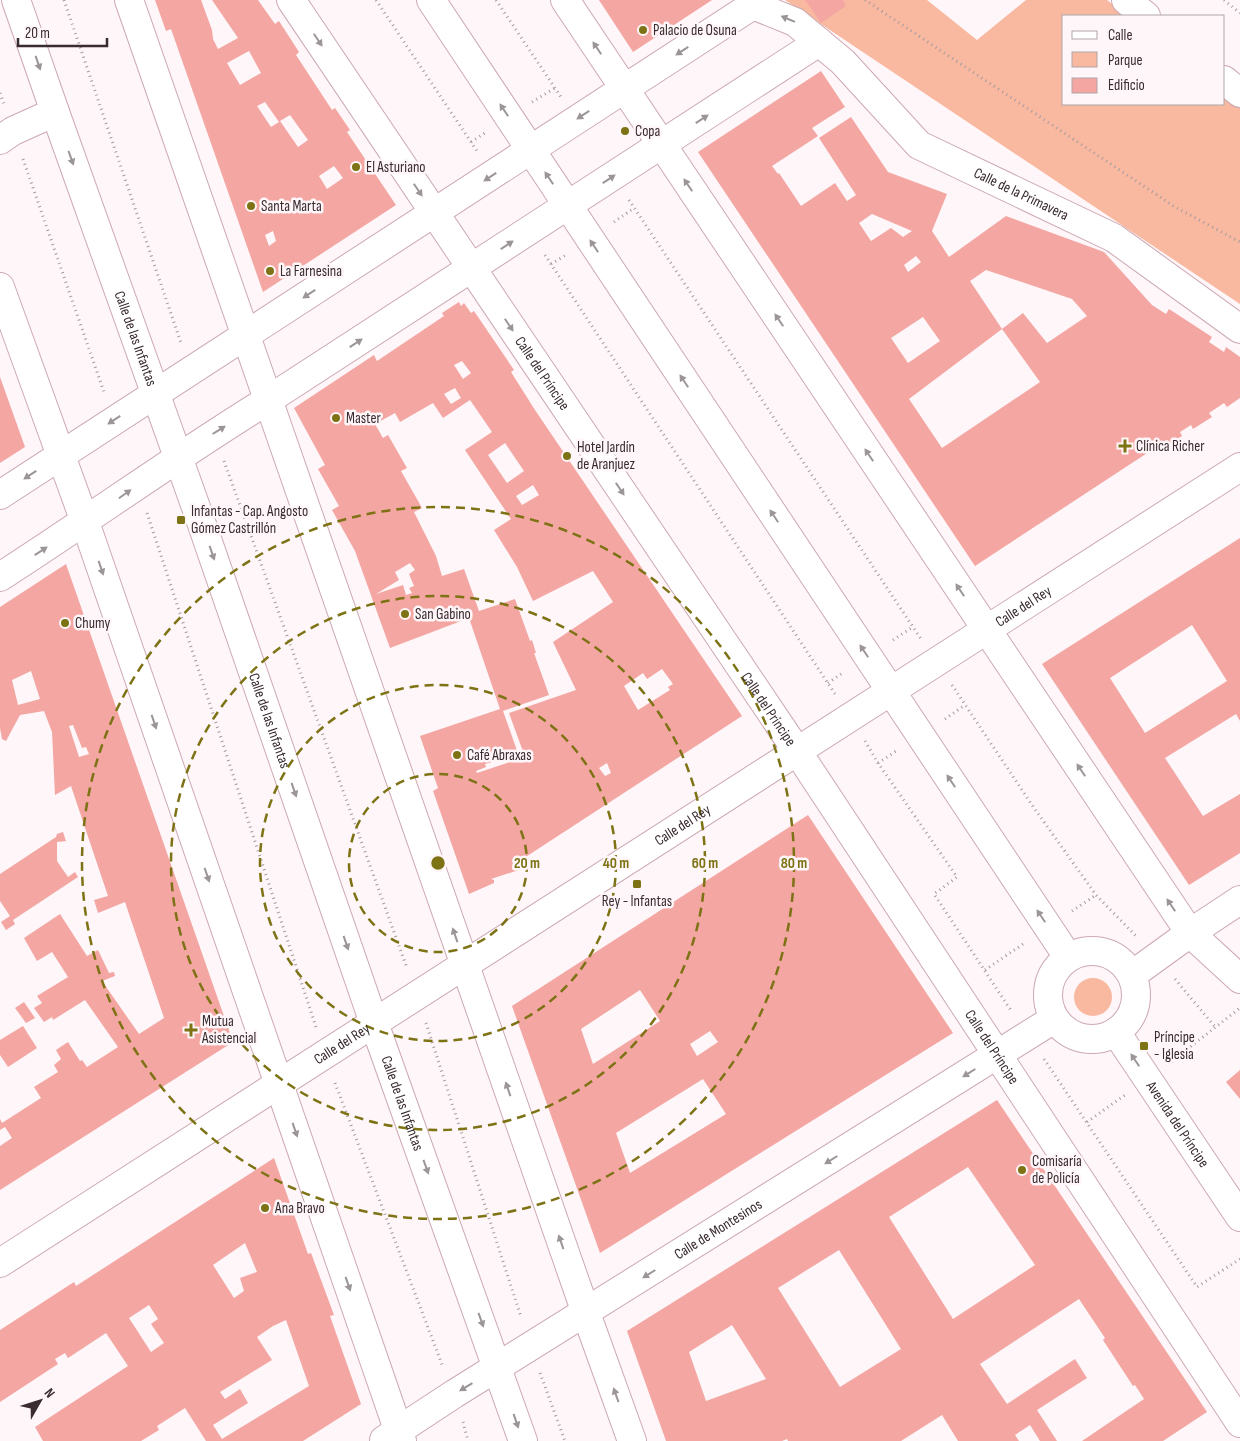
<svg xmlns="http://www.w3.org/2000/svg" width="1240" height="1441" font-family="'Sofia Sans Condensed',sans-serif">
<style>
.green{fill:#f9b8a0}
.building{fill:#f4a6a3;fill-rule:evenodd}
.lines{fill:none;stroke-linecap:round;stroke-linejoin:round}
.minor-casing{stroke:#cda9b2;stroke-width:30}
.path{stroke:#a59b9d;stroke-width:3;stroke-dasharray:1 4;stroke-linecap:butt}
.minor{stroke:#fff;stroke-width:28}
.oneway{fill:#9c9597}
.ring{fill:none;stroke:#7d7214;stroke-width:2.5;stroke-dasharray:9 6}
.poi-dot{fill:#7d7214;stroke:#fef6f8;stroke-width:2}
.labels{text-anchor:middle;stroke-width:5;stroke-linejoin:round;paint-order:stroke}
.poi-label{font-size:15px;fill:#392b2f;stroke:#fef6f8;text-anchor:start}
.street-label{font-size:15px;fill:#392b2f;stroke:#fef6f8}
.centre{fill:#7d7214;stroke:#fef6f8;stroke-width:2.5}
.ring-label{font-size:15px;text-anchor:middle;font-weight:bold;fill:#7d7214;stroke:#fef6f8;stroke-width:5;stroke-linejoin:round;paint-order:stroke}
</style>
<rect width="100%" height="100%" fill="#fef6f8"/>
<!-- green -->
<g class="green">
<path d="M785,0H927L977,40L1026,0H1107L1127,16H1064V104H1224V94L1240,108V304Z"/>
<circle cx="1093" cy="997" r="19"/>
</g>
<!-- building -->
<g class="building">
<path d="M155,0H201L212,30L213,39L218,49L238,38L212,0H258L275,24L279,21L299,52L296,55L332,110L335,108L350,130L347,132L396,205L263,292L171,29L166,31ZM249,51L261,73L240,85L227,63ZM265,102L279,122L271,127L257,106ZM290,115L308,140L298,147L280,121ZM334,166L343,178L327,189L319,176ZM273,231L276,241L269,246L265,235Z"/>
<path d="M599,0H712L633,52Z"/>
<path d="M805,0H843L846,6L821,23Z"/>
<path d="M821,71L845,107L812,128L818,136L772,166L778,174L779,173L801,206L835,183L847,201L856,195L819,138L851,117L888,172L947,194L932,231L949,257L1006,216L1104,252L1152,305L1166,314L1169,309L1212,337L1209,342L1224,352L1226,347L1240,357V398L1227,407L1224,403L1209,413L1212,417L1193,429L1191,425L1180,432L1182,436L1170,444L1167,440L975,566L698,152ZM872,214L912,231L903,237L891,228L871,241L859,223ZM916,256L921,262L908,272L904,265ZM986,270L1072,299L1087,316L1047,343L1023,313L1002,329L970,281ZM923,317L940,341L908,363L891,338ZM1002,329L1040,382L942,448L909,399Z"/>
<path d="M459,302L461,306L464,303L471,313L474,311L514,370L511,372L535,410L742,716L521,860L523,864L522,869L491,879L494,880V883L469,894L433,791L438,788L420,736L500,709L469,618L390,648L355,551L332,510L339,506L318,469L325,465L294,408L374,355L377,361L444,316L442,313ZM462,361L471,373L463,379L454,365ZM455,388L461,398L451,404L444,394ZM470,400L492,432L465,450L511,519L494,530L517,567L533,601L593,571L613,602L553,642L576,690L509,713L525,757L520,759L503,711L549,695L534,653H536L532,640L530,641L515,599L479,611L464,569L442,576L436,556L414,512L422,508L401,471L407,468L388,435L383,438L375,424L395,413L400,422L433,403L443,418ZM505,443L524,471L507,483L488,455ZM533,485L539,495L522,505L516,496ZM410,563L415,570L409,574L414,586L409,588L412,593L406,595L403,585L376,594L399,580L395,572ZM662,669L673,684L668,687L670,690L638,710L624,686L643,673L647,679ZM510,757L513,761L477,773L476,771L486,767L485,764ZM607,763L611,773L605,776L599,768Z"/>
<path d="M0,377L25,447L0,463Z"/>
<path d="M1240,538V721L1236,714L1165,758L1203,816L1240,794V853L1189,885L1042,664ZM1192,625L1227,681L1145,733L1110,678Z"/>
<path d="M66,564L233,1042L0,1190V1146L12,1138L5,1127L0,1130V1119L2,1123L41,1098L34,1087L58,1072L54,1065L61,1059L56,1050L68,1042L80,1061L82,1060L87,1067L118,1047L85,1000L53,1020L52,1017L44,1022L34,1008L42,1003L37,996L68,977L52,952L37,961L24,938L60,914L87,956L98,950L109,973L114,972L115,976L102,981L139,1034L164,1018L125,902L98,913L94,900L108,896L71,786L55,795L52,732L44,711L20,715L6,741L2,739L0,728V607ZM31,671L40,699L18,705L12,680ZM73,725L82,748L86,747L89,754L79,757L69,726Z"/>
<path d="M808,815L953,1033L600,1253L512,1006ZM640,990L660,1021L593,1064L581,1029ZM710,1031L718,1042L697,1056L690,1044ZM703,1079L726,1114L630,1173L616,1133Z"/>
<path d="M63,832L66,841L57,842V861L68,877L75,872L78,877L13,920L15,924L6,930L1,922L10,916L0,901V874L56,837L57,834Z"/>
<path d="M24,1002L35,1018L26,1023L15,1008Z"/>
<path d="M23,1026L37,1048L8,1067L0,1055V1040Z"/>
<path d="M1240,1070V1099L1226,1082Z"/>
<path d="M997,1100L1207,1412L1163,1441H1082L1144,1399L1135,1385L1133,1386L1103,1340L1105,1338L1079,1299L980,1364L1007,1404L1075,1359L1087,1378L1037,1410L1057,1441H1040L1030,1425L1015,1435L1019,1441H958L942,1415L901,1441H788L787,1439L782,1441H666L627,1331ZM968,1167L1035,1265L953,1319L889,1217ZM839,1250L901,1349L840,1387L778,1288ZM732,1325L766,1379L706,1401L689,1352Z"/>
<path d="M274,1158L308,1254L311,1253L334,1315L330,1316L361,1404L303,1441H206L185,1408L157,1426L159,1430L141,1441H43L35,1427L128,1366L106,1333L68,1358L65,1353L55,1359L58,1364L0,1402V1330L74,1282L76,1286ZM245,1243L257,1272L240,1278L244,1291L234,1298L213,1265ZM149,1305L158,1319L151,1324L164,1343L151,1352L129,1318ZM286,1320L309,1386L222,1439L213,1425L248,1403L240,1389L225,1399L220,1392L272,1360L257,1337L273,1326Z"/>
</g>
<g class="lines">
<!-- minor casing -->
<g class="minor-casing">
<g id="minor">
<path id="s1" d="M16,0L55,112L198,513L374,1023L523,1441"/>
<path d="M129,0L586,1313L632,1441"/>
<path id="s2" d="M291,0L797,751L1240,1423"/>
<path d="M431,0L1068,957"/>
<path d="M565,0L1190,933L1240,979"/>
<path d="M1126,0L1146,16"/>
<path d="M1224,80L1240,93"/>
<path d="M0,140L13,131L55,112"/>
<path d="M0,287L85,522L402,1441"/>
<path id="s3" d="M0,495L753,5L795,22L843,62L919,145L1114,238L1240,329"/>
<path d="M0,577C90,519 177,456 268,400L819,42"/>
<circle cx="1092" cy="995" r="44"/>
<path d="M1132,975L1190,933L1240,900"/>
<path id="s4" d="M1116,1032L1240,1217"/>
<path id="s5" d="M0,1263L1240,467"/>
<path id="s6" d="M384,1440L454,1394L1054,1019"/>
</g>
</g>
<!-- path -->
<g class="path">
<path d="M64,0L181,343"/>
<path d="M376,0L477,151"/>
<path d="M496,0L561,97"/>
<path d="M865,0L1175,207L1240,242"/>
<path d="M1224,0L1240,13"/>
<path d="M0,93L4,104"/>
<path d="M532,102L555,88"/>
<path d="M471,142L485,133"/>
<path d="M23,159L104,392"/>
<path d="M629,200L921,639"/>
<path d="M614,222L634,208"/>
<path d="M545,255L835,694"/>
<path d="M551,264L566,255"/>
<path d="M224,461L407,968"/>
<path d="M147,513L316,1027"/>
<path d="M893,640L913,627"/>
<path d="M828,683L844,672"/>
<path d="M952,685L1034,808L1096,895L1136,936"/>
<path d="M945,719L965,705"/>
<path d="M865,741L878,763L957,877L934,894L1012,1012"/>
<path d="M878,763L896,751"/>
<path d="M1072,911L1096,895"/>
<path d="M985,970L1026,942"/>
<path d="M1175,979L1216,1028"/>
<path d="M426,1023L521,1317"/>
<path d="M1044,1059L1197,1287L1240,1259"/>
<path d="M1171,1062L1240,1008"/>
<path d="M335,1083L443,1367"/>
<path d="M1087,1122L1125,1095"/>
<path d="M540,1373L565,1441"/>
<path d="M463,1422L468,1441"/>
</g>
<!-- minor -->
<use href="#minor" class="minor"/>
</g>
<!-- one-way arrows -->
<defs><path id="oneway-solid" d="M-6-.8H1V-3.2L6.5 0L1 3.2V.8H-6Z" transform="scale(1.25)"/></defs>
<g class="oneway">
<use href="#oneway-solid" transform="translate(788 19) rotate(-157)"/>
<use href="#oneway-solid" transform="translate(318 40) rotate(56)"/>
<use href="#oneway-solid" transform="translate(597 48) rotate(-124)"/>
<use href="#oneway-solid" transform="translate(682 51) rotate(147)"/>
<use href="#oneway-solid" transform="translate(38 63) rotate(71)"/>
<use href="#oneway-solid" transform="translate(504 110) rotate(-124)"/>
<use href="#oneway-solid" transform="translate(583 115) rotate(147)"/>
<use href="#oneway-solid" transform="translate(702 119) rotate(-33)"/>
<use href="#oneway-solid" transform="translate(71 158) rotate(70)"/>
<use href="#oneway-solid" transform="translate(490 177) rotate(147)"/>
<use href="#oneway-solid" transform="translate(549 178) rotate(-124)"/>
<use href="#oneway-solid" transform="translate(609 179) rotate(-33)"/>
<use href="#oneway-solid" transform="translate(688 185) rotate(-124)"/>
<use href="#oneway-solid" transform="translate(418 190) rotate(56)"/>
<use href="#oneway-solid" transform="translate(507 245) rotate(-33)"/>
<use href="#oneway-solid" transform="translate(594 246) rotate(-124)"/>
<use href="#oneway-solid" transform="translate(309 294) rotate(147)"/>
<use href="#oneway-solid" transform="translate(779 320) rotate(-124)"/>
<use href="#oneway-solid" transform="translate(509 325) rotate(56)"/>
<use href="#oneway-solid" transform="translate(356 343) rotate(-33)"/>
<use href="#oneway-solid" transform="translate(684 381) rotate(-124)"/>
<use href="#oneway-solid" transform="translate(114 420) rotate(147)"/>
<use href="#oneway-solid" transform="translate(219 430) rotate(-32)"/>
<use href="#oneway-solid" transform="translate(869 455) rotate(-124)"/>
<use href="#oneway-solid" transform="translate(30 475) rotate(147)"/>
<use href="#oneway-solid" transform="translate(620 489) rotate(56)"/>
<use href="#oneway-solid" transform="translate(125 494) rotate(-35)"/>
<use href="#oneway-solid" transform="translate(774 516) rotate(-124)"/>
<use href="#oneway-solid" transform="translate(41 551) rotate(-33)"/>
<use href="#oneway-solid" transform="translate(212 553) rotate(71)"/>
<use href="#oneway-solid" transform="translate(101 568) rotate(71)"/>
<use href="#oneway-solid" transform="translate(960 590) rotate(-124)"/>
<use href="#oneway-solid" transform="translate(864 651) rotate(-124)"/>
<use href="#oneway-solid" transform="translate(154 722) rotate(71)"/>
<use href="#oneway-solid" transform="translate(1081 770) rotate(-124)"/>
<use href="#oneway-solid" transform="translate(951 781) rotate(-124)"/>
<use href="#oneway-solid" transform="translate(294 790) rotate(71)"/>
<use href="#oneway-solid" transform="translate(207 875) rotate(71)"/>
<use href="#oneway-solid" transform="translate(1171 905) rotate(-124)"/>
<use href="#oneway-solid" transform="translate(1041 916) rotate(-124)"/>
<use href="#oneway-solid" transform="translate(455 935) rotate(-109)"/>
<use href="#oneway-solid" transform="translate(346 943) rotate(71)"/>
<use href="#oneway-solid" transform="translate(1135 1060) rotate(-124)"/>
<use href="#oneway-solid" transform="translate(969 1073) rotate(148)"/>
<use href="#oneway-solid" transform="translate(508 1089) rotate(-109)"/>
<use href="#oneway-solid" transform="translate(295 1130) rotate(71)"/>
<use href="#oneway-solid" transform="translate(831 1160) rotate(148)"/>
<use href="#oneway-solid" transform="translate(426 1167) rotate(70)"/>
<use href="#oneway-solid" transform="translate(561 1242) rotate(-109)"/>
<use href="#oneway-solid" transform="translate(649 1274) rotate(148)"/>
<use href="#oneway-solid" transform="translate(348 1284) rotate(71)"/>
<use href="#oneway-solid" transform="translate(481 1320) rotate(70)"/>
<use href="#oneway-solid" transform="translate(466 1387) rotate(149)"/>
<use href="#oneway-solid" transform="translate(616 1395) rotate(-110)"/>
<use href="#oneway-solid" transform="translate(516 1421) rotate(71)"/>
</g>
<!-- distance rings -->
<g class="ring">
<circle cx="438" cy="863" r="89"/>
<circle cx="438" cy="863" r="178"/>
<circle cx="438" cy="863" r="267"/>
<circle cx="438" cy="863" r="356"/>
</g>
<!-- markers -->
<g class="poi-dot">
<circle cx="643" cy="30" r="5"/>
<circle cx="625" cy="131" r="5"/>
<circle cx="356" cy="167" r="5"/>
<circle cx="251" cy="206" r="5"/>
<circle cx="270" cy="271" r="5"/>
<circle cx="336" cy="418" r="5"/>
<path d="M1122.5 438.5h5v5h5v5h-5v5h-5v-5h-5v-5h5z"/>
<circle cx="567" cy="456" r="5"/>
<rect x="176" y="515" width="10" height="10" rx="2.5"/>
<circle cx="405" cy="614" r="5"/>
<circle cx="65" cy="623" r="5"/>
<circle cx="457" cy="755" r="5"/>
<rect x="632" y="879" width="10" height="10" rx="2.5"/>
<path d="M188.5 1022.5h5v5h5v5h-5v5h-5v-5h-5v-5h5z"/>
<rect x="1139" y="1041" width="10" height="10" rx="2.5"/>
<circle cx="1022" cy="1170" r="5"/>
<circle cx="265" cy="1208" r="5"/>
</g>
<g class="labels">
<!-- poi labels -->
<g class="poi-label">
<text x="653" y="35">Palacio de Osuna</text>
<text x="635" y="136">Copa</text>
<text x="366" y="172">El Asturiano</text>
<text x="261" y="211">Santa Marta</text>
<text x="280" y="276">La Farnesina</text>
<text x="346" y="423">Master</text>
<text x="1136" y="451">Clínica Richer</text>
<text x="577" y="452">Hotel Jardín<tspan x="577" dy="17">de Aranjuez</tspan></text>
<text x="191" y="516">Infantas - Cap. Angosto<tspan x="191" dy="17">Gómez Castrillón</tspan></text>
<text x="415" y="619">San Gabino</text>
<text x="75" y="628">Chumy</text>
<text x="467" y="760">Café Abraxas</text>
<text x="637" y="906" text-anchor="middle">Rey - Infantas</text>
<text x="202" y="1026">Mutua<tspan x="202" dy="17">Asistencial</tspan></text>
<text x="1154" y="1042">Príncipe<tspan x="1154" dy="17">- Iglesia</tspan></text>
<text x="1032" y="1166">Comisaría<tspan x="1032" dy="17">de Policía</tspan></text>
<text x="275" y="1213">Ana Bravo</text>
</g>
<!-- street labels -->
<g class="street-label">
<text dy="5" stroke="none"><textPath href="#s3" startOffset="1232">Calle de la Primavera</textPath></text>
<text dy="5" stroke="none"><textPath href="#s1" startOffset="359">Calle de las Infantas</textPath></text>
<text dy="5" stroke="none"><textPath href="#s2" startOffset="450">Calle del Príncipe</textPath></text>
<text dy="5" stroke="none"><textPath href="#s5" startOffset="1216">Calle del Rey</textPath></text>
<text dy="5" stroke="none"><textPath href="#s2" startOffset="855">Calle del Príncipe</textPath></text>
<text dy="5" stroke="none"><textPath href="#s1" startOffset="764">Calle de las Infantas</textPath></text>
<text dy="5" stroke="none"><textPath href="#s5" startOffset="811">Calle del Rey</textPath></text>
<text dy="5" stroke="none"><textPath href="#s5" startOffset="406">Calle del Rey</textPath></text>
<text dy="5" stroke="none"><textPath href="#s2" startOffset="1260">Calle del Príncipe</textPath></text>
<text dy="5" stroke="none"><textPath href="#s1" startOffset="1169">Calle de las Infantas</textPath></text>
<text dy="5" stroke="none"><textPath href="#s4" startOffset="111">Avenida del Príncipe</textPath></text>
<text dy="5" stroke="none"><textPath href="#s6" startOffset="395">Calle de Montesinos</textPath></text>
</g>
</g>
<circle cx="438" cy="863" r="8" class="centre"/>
<g class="ring-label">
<text x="527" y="868">20 m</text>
<text x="616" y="868">40 m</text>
<text x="705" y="868">60 m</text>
<text x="794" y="868">80 m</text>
</g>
<!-- legend -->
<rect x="1062" y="15" width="162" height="90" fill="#fef6f8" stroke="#afa5a8"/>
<rect x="1072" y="31" width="25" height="8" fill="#ffffff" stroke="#afa5a8"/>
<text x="1108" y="40" font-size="15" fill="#392b2f">Calle</text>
<rect x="1072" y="52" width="25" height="15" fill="#f9b8a0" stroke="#afa5a8"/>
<text x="1108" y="65" font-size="15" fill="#392b2f">Parque</text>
<rect x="1072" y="78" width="25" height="15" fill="#f4a6a3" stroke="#afa5a8"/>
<text x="1108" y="90" font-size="15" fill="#392b2f">Edificio</text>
<!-- north arrow -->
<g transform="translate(40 1401) rotate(51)" stroke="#fef6f8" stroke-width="4" paint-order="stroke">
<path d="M0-4L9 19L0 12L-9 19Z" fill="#392b2f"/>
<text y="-8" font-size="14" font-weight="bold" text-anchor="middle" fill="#392b2f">N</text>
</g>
<!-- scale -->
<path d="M18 38v8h89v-8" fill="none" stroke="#392b2f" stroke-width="2.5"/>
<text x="25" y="38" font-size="15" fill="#392b2f" stroke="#fef6f8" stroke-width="4" paint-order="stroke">20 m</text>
</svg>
